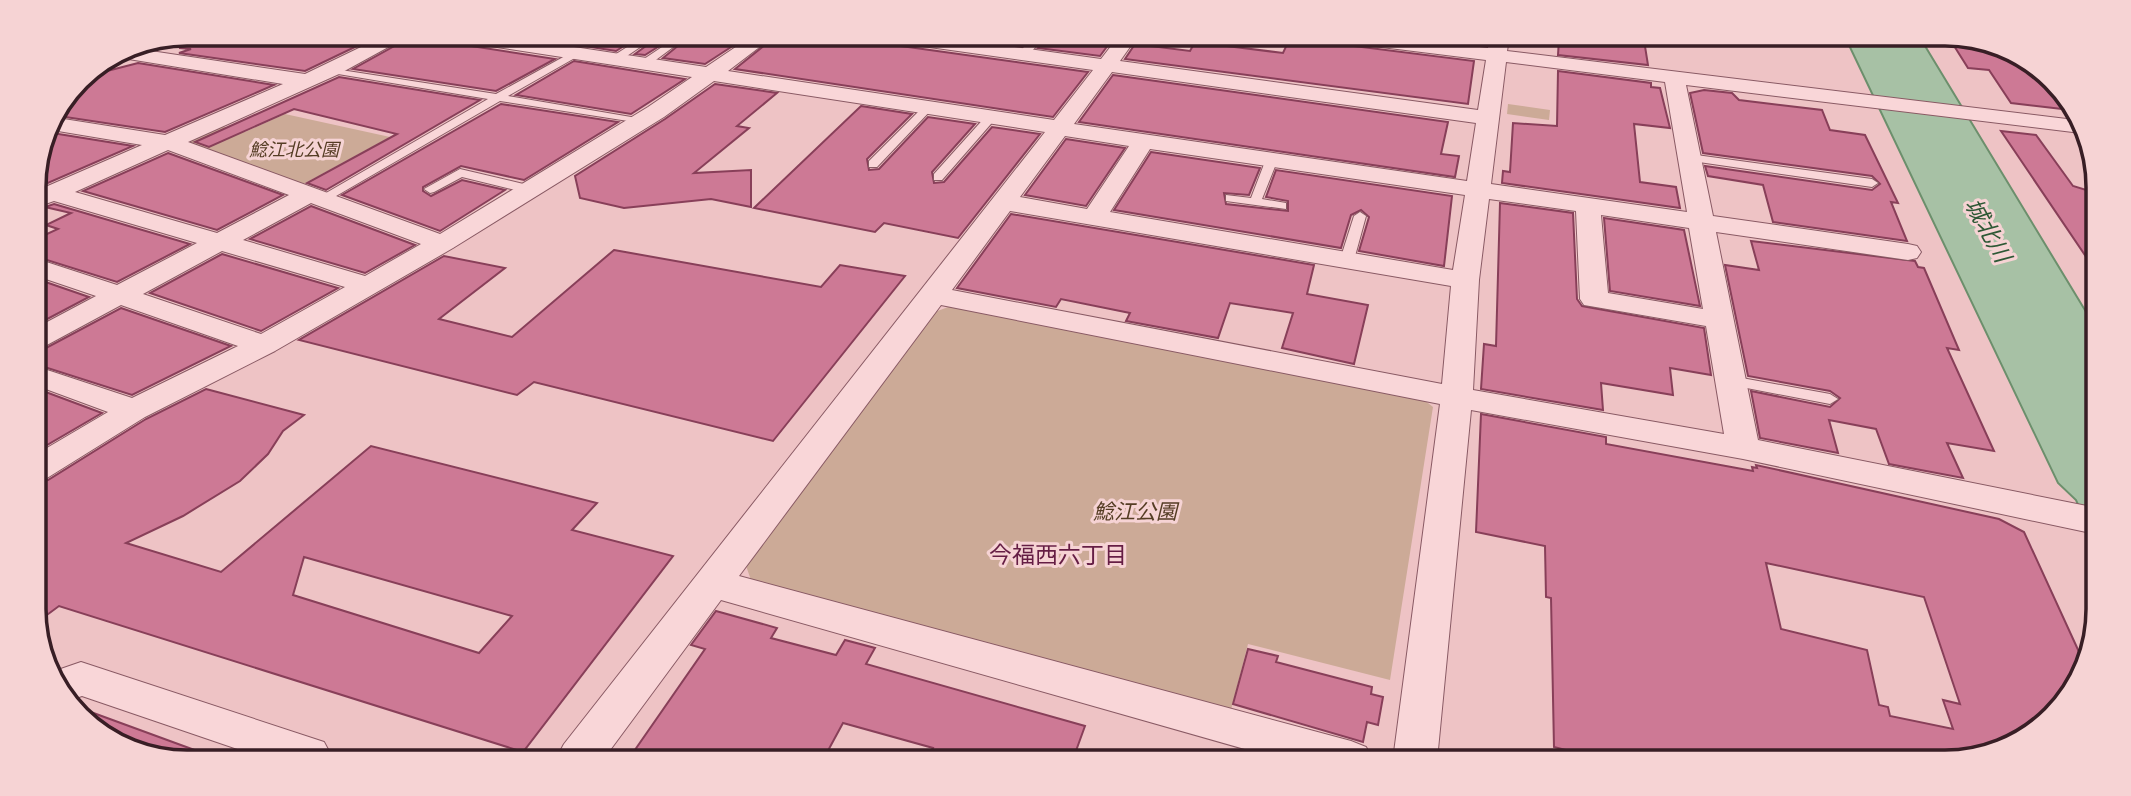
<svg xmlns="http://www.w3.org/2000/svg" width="2131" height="796" font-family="'Playfair Display','Noto Sans JP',serif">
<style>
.green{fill:#ccaa97}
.water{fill:#a7c1a5;stroke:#6c8f6c;stroke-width:2}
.building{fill:#cd7995;stroke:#883f59;stroke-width:2;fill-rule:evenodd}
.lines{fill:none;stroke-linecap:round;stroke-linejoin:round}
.lane-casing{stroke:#895a64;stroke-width:2}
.street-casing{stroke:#895a64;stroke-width:2}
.lane{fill:#f9d6d8;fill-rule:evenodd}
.street{fill:#f9d6d8;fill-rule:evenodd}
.labels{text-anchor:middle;stroke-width:6;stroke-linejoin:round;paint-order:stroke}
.far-park-label{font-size:18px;font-style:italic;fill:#553d24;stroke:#f6d3d4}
.park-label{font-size:21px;font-style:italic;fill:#553d24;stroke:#f6d3d4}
.water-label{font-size:23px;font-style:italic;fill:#2d5835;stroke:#f6d3d4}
.neighbourhood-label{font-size:23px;fill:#651d44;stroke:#f6d3d4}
.rim{fill:none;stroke:#381e25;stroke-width:3.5}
</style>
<rect width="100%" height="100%" fill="#eec3c5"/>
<!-- green -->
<g class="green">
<path d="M1508,104L1550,110L1549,120L1507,114Z"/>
<path d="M285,114L390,137L298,187L188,143L220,126L245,132Z"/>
<path d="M951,306L1423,399L1433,407L1390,680L1248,644L1231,710L752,583L744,560L932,313Z"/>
</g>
<!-- water -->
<path class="water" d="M1847,41H1922L2094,325L2091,533L2076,500L2058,483Z"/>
<!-- building -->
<g class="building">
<path d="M186,33H237L382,34L305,71L179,53L191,49L180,48L181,34Z"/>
<path d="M576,35H641L616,51L565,43Z"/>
<path d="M661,35H674L748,36L705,64L663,58L679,45L669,40L645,55L635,54Z"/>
<path d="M776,36H882L894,45L1088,72L1053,117L735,69Z"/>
<path d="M958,37H1030L1022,45Z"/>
<path d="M1048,37H1114L1100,56L1038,48Z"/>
<path d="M409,38L435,43L443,38L452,43L555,59L496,91L353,69Z"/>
<path d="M1290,38L1474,61L1468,104L1125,59L1135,44L1190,51L1195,42L1283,53Z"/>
<path d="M1559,39L1644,40L1648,65L1558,55Z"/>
<path d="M1951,41H1993L2060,86L2071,110L2011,103L1989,70L1968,68Z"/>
<path d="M574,61L685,79L631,114L516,95Z"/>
<path d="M138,63L274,85L165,132L52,115L80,78Z"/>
<path d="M1558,71L1651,83V87L1660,88L1670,128L1634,124L1640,182L1676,187L1680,208L1502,183L1503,171L1510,172L1513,123L1557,126Z"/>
<path d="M1113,75L1448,122L1441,154L1459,156L1455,177L1079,122Z"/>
<path d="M339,77L480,100L326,190L307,183L397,134L294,109L209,147L195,142Z"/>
<path d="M715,84L777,93L737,126L749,128L694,173L751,170V207L711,199L624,208L580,198L575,176L665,119Z"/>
<path d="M1704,90L1732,93L1739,100L1822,110L1830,130L1865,135L1898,203L1891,202L1907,241L1773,222L1763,185L1708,176L1705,166L1872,190L1880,184L1872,176L1703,153L1690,93Z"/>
<path d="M501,104L618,122L524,180L461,166L423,187V191L431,196L462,180L505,190L440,231L342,195Z"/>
<path d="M861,106L912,114L867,159L869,170L879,169L928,117L975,124L932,172L934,183L944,182L992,127L1040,134L958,238L884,223L875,232L754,208Z"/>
<path d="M2001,131L2036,135L2073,186L2096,193L2095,270Z"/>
<path d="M46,132L133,146L34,189V176Z"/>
<path d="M1066,139L1125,148L1086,206L1025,195Z"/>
<path d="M1151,152L1260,168L1249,195L1224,193L1226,204L1288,211V201L1266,197L1276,170L1452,196L1444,266L1359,251L1369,217L1361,210L1351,215L1341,248L1114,210Z"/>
<path d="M168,153L283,195L217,230L83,191Z"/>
<path d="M1500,203L1573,213L1577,299L1582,306L1704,328L1711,375L1670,368L1673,395L1601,383L1603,410L1481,389L1484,344L1496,346Z"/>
<path d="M54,204L190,244L117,282L34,256V240L58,229L46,225L71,213L45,207Z"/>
<path d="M311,206L415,245L365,273L250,239Z"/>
<path d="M1011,214L1314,265L1307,294L1368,305L1354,364L1282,348L1293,313L1230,303L1218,338L1126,321L1130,313L1061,299L1056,307L957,288Z"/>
<path d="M1604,218L1684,230L1700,306L1610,291Z"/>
<path d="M1751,241L1915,261L1918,267L1924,268L1959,350L1947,348L1994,451L1947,443L1963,478L1889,464L1876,429L1829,420L1838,453L1760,438L1751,391L1830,407L1840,398L1830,391L1748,376L1725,265L1759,270Z"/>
<path d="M614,250L821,287L840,265L905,276L773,441L534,382L517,395L299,340L444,256L505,268L439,319L512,337Z"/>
<path d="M222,254L338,288L261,331L150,293Z"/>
<path d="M34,278L89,297L34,326Z"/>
<path d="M121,308L231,346L132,395L35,364V351L46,348Z"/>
<path d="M35,388L102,413L35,452Z"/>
<path d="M206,389L304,415L283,431L268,454L240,481L183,516L126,543L221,572L371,446L597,503L572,530L673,556L523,752L59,606L36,623L35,483L48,480L146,419ZM304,557L512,616L479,653L293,595Z"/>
<path d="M1481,414L1606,437V444L1753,471L1752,467L1757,468L1756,465L1999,519L2024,532L2085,665L2038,731L1954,762L1598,761L1597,758L1554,747L1551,598L1546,597L1545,546L1476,532ZM1766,563L1924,597L1960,704L1943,700L1953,729L1890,716L1888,707L1879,705L1867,650L1781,629Z"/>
<path d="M716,611L777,628L771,638L836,655L845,640L875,648L866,664L1085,726L1073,759L928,758L933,748L843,723L824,758L630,757L705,649L691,645Z"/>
<path d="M1248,649L1278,656L1276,662L1372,687L1371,694L1383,697L1378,725L1367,722L1363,742L1233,704Z"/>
<path d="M88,711L200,752V755H138L84,719Z"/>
</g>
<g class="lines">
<!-- lane casing -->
<g class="lane-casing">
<g id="lane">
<path d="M562,35H574L548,50L540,48Z"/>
<path d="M646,35H658L621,60H613V56Z"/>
<path d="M1034,37H1045L1028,55H1020V51Z"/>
<path d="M668,43L676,45L649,65H641V61Z"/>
<path d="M576,50L580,51V55L508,96L637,118L643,121L641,123L500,101L324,203L320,204L314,200L488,99L332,73L328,72V68L496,94Z"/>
<path d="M924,106L933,108L877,167H869V161Z"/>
<path d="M987,115L997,117L942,180H934V174Z"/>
<path d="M1689,154L1872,179L1878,183L1872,187L1685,160L1683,158Z"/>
<path d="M1272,155L1278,159L1262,199L1286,203V209L1226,201V195L1251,198L1266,159Z"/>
<path d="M460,169L536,187L538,190L532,194L462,177L434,192L430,193L424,189Z"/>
<path d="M1360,212L1366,216L1354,260L1347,264L1342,263L1340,260L1354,216Z"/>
<path d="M1731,376L1830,394L1838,399L1830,404L1726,384L1723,381Z"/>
</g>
</g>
<!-- street casing -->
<g class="street-casing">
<g id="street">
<path d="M388,34H412L339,74L188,142L440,234L648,107L692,77L452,40L443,34L494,35L706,67L752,36H774L728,71L1054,120L1093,70L894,42L885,36L941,37L1101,59L1118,37H1137L1120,61L1478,110L1486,60L1357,44L1348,38L1410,39L1488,48L1489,39H1509L1507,51L2075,120L2081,133L1686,85L1713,216L1908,244L1917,246L1921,252L1917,258L1908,260L1716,232L1758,440L2092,507L2091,533L1743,459L1471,410L1437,760H1393L1440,404L941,305L739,576L1351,741L1366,747L1373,760H1283L721,600L605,757H557L564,744L1045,132L714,81L664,117L453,248L275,351L145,417L47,478L35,481V455L108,412L35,385V366L132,398L238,346L121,305L45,346L35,349L34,329L96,296L34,275V258L117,285L197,243L54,201L34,208V192L142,145L46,129L51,117L165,135L283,84L110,56L124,47L305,74ZM1506,62L1665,82L1687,212L1491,184ZM1112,72L1476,123L1467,181L1074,124ZM1065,136L1129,146L1087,209L1020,197ZM1150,149L1465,195L1453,270L1110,212ZM168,150L289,195L217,233L75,192ZM1489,199L1576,211L1580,299L1584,305L1706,326L1724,434L1473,390L1479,280ZM311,203L421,244L365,276L243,240ZM1010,211L1451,286L1442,384L952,290ZM1601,215L1689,228L1703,309L1608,293ZM222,251L345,287L261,334L143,294Z"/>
<path d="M81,662L324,742L331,755H255L82,696L67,701L52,672Z"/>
</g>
</g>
<!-- lane -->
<use href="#lane" class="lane"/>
<!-- street -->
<use href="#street" class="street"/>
</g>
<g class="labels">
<!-- far-park labels -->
<g class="far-park-label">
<text x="294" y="156">鯰江北公園</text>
</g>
<!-- park labels -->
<g class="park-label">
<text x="1135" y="519">鯰江公園</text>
</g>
<!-- water labels -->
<g class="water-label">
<text transform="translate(1988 230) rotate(61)" y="8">城北川</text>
</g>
<!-- neighbourhood labels -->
<g class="neighbourhood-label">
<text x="1058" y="563">今福西六丁目</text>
</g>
</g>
<!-- crop -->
<path d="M0 0H2131V796H0ZM187 46H1945A141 141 0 0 1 2086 187V609A141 141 0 0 1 1945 750H187A141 141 0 0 1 46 609V187A141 141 0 0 1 187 46Z" fill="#f6d3d4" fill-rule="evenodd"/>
<path class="rim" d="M187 46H1945A141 141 0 0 1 2086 187V609A141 141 0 0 1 1945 750H187A141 141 0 0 1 46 609V187A141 141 0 0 1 187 46Z"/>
</svg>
